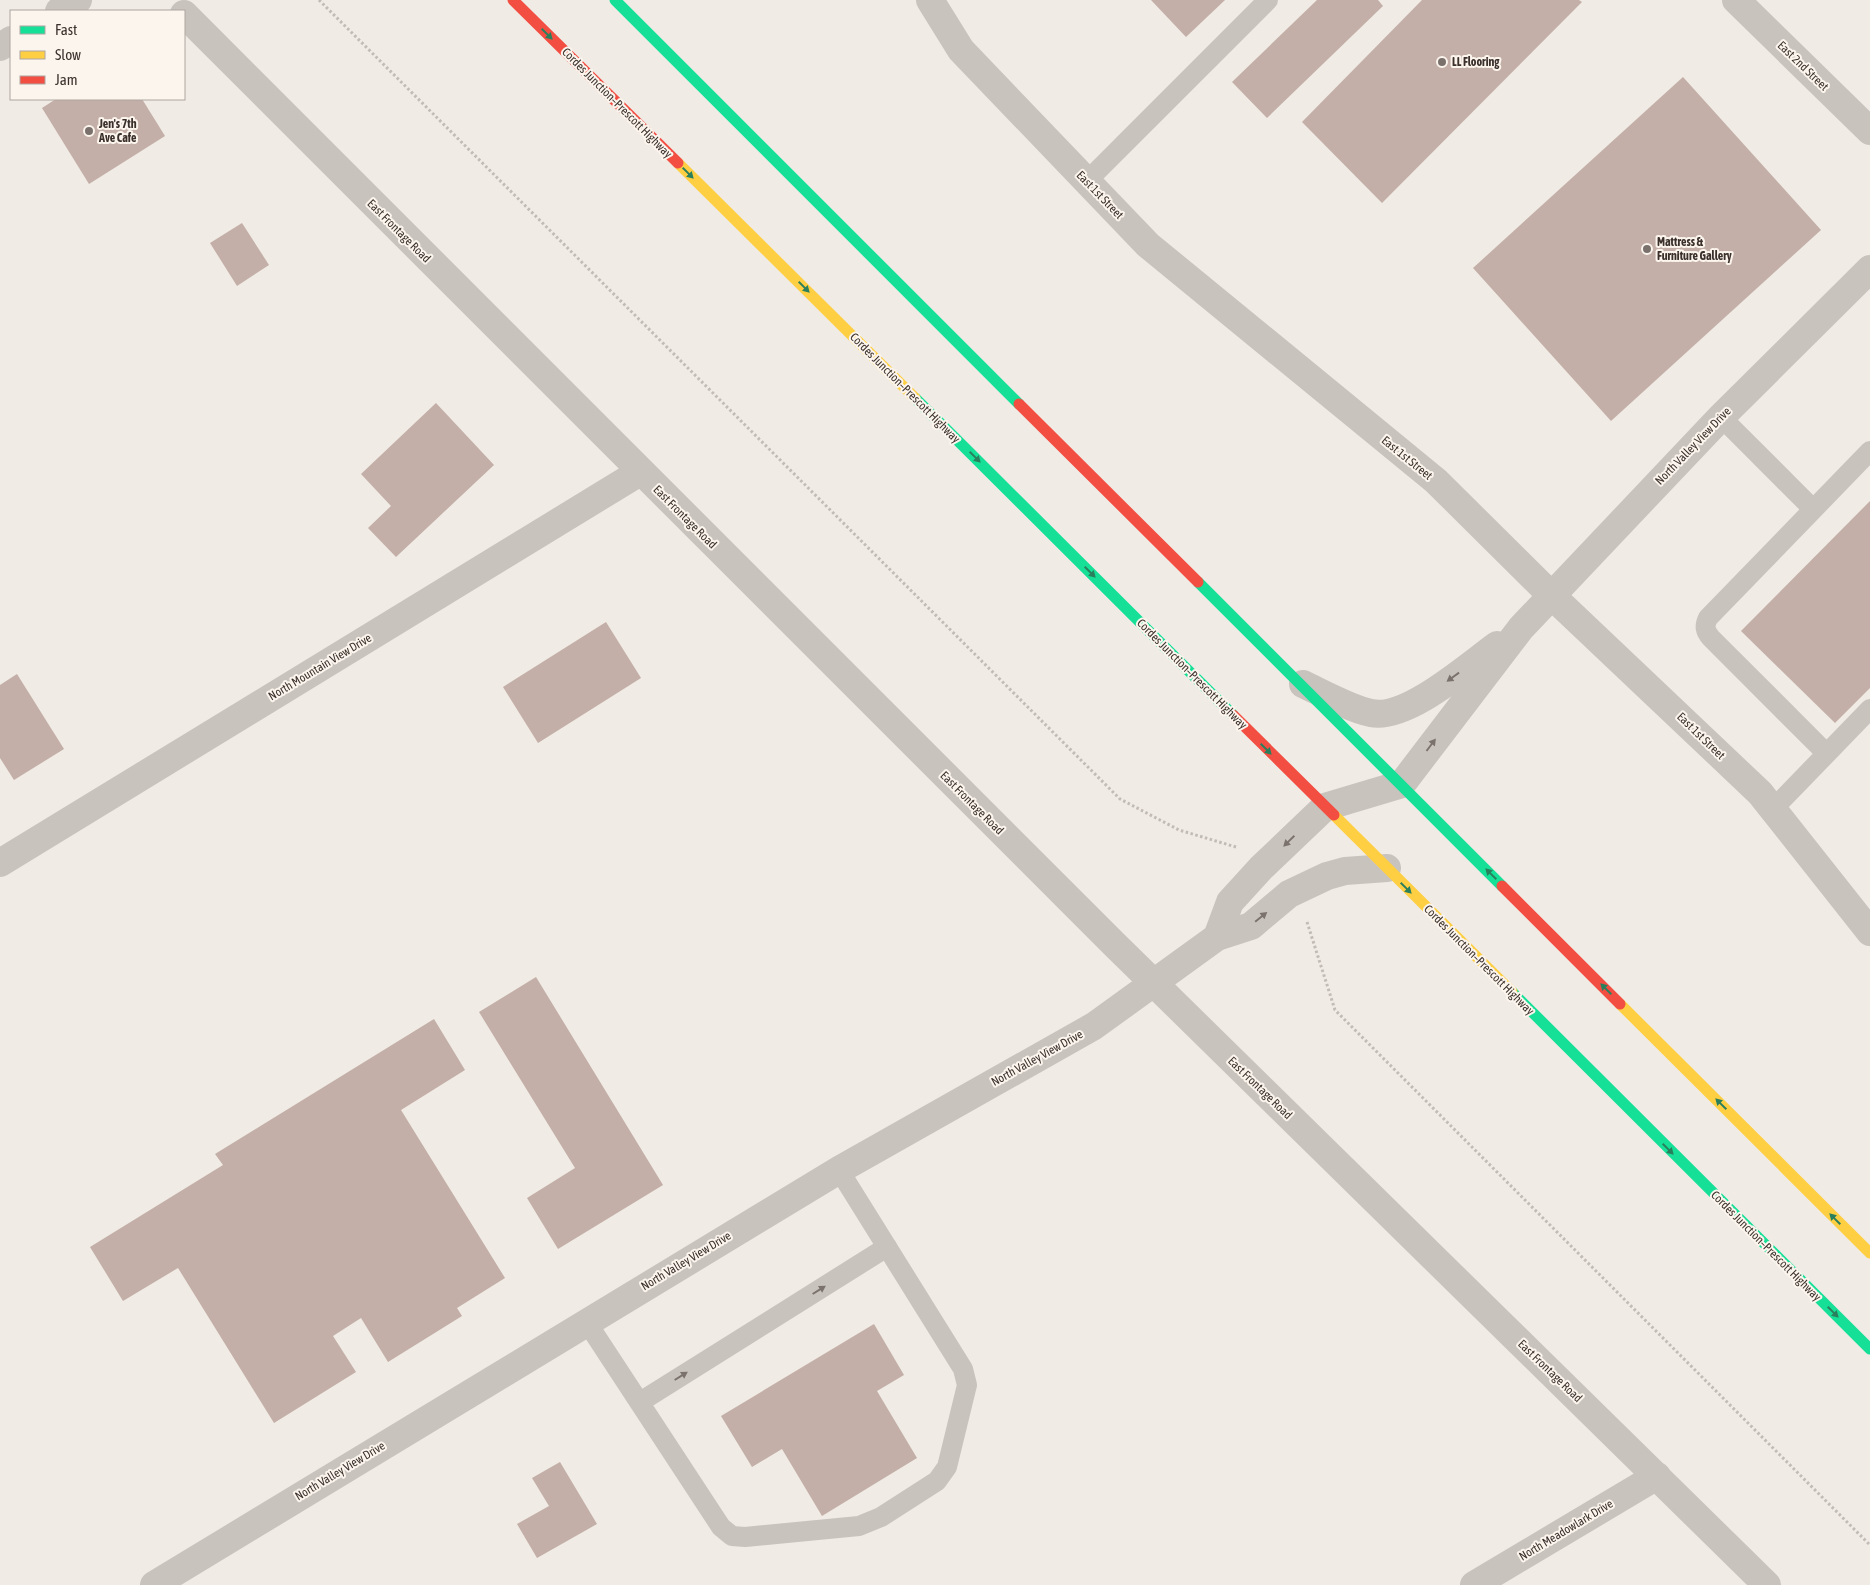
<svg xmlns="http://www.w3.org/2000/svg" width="1870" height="1585" font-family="'Asap Condensed',sans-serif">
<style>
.building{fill:#c3afa7}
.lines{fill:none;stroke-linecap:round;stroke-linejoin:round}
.path{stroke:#c2bbb6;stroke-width:3;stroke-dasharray:2.5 2.5;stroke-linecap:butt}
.lane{stroke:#c9c3be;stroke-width:20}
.street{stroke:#c9c3be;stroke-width:28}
.fast{stroke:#16e098;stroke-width:11}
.slow{stroke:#ffcf43;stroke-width:11}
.jam{stroke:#f24e42;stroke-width:11}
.oneway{fill:#2a7f5c}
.oneway2{fill:#7b726d}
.poi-dot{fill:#7a716c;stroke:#fbf5ee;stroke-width:2}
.labels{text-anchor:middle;stroke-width:4;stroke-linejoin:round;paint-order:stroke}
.poi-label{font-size:12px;font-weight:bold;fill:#3b302b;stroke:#fbf5ee;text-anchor:start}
.street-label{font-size:12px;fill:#3b302b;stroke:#fbf5ee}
</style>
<rect width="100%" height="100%" fill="#f0ebe5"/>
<!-- building -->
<g class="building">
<path d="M1151,0H1225L1186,37Z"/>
<path d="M1317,0H1378L1383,6L1267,118L1232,82Z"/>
<path d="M1422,0H1579L1582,2L1382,203L1302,122Z"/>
<path d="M1683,77L1821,230L1611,421L1473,268Z"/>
<path d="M56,99H142L165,136L89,184L42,108Z"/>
<path d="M242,223L269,265L237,286L210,243Z"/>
<path d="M436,403L494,465L396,557L368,528L391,506L361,474Z"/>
<path d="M1870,501V688L1835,723L1741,631Z"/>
<path d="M606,622L641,678L538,743L503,687Z"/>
<path d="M17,674L64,749L14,780L0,758V685Z"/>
<path d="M536,977L663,1185L558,1249L527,1198L575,1168L479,1012Z"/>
<path d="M434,1019L465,1070L401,1110L505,1278L457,1308L462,1316L388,1362L361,1318L333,1336L356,1372L274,1423L178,1268L123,1301L90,1247L223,1165L215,1154Z"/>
<path d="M874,1324L904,1375L877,1391L917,1458L822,1516L782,1449L752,1467L721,1416Z"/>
<path d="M560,1462L597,1524L537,1558L517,1524L549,1506L532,1478Z"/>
</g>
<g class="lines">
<!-- path -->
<g class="path">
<path d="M319,0L1120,799L1179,830L1236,847"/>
<path d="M1307,922L1335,1010L1870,1545"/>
</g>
<!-- lane -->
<g class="lane">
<path d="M1087,181L1268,0"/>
<path d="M1721,417L1813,509"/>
<path d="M1826,753L1711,638C1705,631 1704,626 1708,618L1870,451"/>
<path d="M1773,809L1870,709"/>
<path d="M586,1321L721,1527L732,1536L745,1537L859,1526L881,1517L937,1481L947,1467L967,1385L963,1369L839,1170"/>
<path d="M640,1402L887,1247"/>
</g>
<!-- street -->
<g class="street">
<path d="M930,0L961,50L1148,245L1436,481L1551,595L1760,793L1870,932"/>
<path d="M1736,0L1870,131"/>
<path d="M59,11L78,0"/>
<path d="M184,14L1114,944L1767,1585"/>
<path d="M0,47L11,40"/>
<path d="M1303,684C1322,693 1351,709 1371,713C1406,721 1468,666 1497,645"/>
<path d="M0,863L640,472"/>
<path d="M1217,937L1230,902L1261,868L1325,807L1402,784L1521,628L1721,417L1870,269"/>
<path d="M154,1585L839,1170L1094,1026L1217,937L1251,926L1289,894L1327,876L1345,871L1387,868"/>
<path d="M1474,1585L1657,1476"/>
</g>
<!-- fast -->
<g class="fast">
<path d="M615,0L1019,404"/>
<path d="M915,398L1233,715"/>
<path d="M1198,582L1502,886"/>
<path d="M1512,992L1870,1349"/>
</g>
<!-- slow -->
<g class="slow">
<path d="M678,163L915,398"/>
<path d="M1334,815L1512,992"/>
<path d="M1620,1004L1870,1253"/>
</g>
<!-- jam -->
<g class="jam">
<path d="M513,0L678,163"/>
<path d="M1019,404L1198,582"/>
<path d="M1233,715L1334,815"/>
<path d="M1502,886L1620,1004"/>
</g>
</g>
<!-- one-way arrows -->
<defs><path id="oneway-solid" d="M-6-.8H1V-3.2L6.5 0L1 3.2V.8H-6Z" transform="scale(1.25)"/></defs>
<g class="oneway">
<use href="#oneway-solid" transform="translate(547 34) rotate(45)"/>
<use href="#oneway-solid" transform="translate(688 173) rotate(45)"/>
<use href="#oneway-solid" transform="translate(804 287) rotate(45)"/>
<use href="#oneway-solid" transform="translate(975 457) rotate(45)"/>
<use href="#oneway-solid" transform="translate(1090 572) rotate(45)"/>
<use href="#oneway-solid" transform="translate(1266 749) rotate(45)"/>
<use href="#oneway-solid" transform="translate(1491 874) rotate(-135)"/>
<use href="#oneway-solid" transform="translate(1406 888) rotate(45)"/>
<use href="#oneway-solid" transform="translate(1606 989) rotate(-135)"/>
<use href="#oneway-solid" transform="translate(1721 1104) rotate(-135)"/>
<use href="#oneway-solid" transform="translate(1668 1149) rotate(45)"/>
<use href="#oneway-solid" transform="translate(1835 1219) rotate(-135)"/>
<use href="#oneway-solid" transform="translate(1833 1312) rotate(45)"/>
</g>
<g class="oneway2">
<use href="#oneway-solid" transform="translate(1453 677) rotate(144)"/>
<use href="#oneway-solid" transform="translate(1431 745) rotate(-53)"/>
<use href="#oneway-solid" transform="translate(1289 841) rotate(136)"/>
<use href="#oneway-solid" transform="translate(1261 917) rotate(-39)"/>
<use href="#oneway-solid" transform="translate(819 1290) rotate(-32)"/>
<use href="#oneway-solid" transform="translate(681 1376) rotate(-32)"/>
</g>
<!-- markers -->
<g class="poi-dot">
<circle cx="1442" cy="62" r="5"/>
<circle cx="89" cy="131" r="5"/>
<circle cx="1647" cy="249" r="5"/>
</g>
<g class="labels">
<!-- poi labels -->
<g class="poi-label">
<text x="1452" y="66">LL Flooring</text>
<text x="99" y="128">Jen's 7th<tspan x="99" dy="14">Ave Cafe</tspan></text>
<text x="1657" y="246">Mattress &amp;<tspan x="1657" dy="14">Furniture Gallery</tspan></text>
</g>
<!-- street labels -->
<g class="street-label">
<text transform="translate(1803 66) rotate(44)" y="4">East 2nd Street</text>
<text transform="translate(617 103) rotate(45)" y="4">Cordes Junction–Prescott Highway</text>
<text transform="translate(1100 195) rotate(46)" y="4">East 1st Street</text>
<text transform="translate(399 231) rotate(45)" y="4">East Frontage Road</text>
<text transform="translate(905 388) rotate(45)" y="4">Cordes Junction–Prescott Highway</text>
<text transform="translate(1693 446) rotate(-46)" y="4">North Valley View Drive</text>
<text transform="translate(1407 458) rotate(39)" y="4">East 1st Street</text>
<text transform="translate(685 517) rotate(45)" y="4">East Frontage Road</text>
<text transform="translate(320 667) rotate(-31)" y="4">North Mountain View Drive</text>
<text transform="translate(1192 674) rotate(45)" y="4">Cordes Junction–Prescott Highway</text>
<text transform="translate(1701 736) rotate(44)" y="4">East 1st Street</text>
<text transform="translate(972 803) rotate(45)" y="4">East Frontage Road</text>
<text transform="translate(1479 960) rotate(45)" y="4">Cordes Junction–Prescott Highway</text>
<text transform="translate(1037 1058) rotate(-29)" y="4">North Valley View Drive</text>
<text transform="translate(1260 1088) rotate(44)" y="4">East Frontage Road</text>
<text transform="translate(1766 1246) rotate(45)" y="4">Cordes Junction–Prescott Highway</text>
<text transform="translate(686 1261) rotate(-31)" y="4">North Valley View Drive</text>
<text transform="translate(1550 1371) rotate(44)" y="4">East Frontage Road</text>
<text transform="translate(340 1471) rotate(-31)" y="4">North Valley View Drive</text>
<text transform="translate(1566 1530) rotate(-31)" y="4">North Meadowlark Drive</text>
</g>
</g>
<!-- legend -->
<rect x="10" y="10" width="175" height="90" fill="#fbf5ee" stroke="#aea6a0"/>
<rect x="20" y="26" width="25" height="8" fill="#16e098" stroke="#aea6a0"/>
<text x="55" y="35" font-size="15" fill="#3b302b">Fast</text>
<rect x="20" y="51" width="25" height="8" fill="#ffcf43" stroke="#aea6a0"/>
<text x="55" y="60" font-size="15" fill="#3b302b">Slow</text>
<rect x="20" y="76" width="25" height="8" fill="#f24e42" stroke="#aea6a0"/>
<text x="55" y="85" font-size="15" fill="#3b302b">Jam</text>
</svg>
